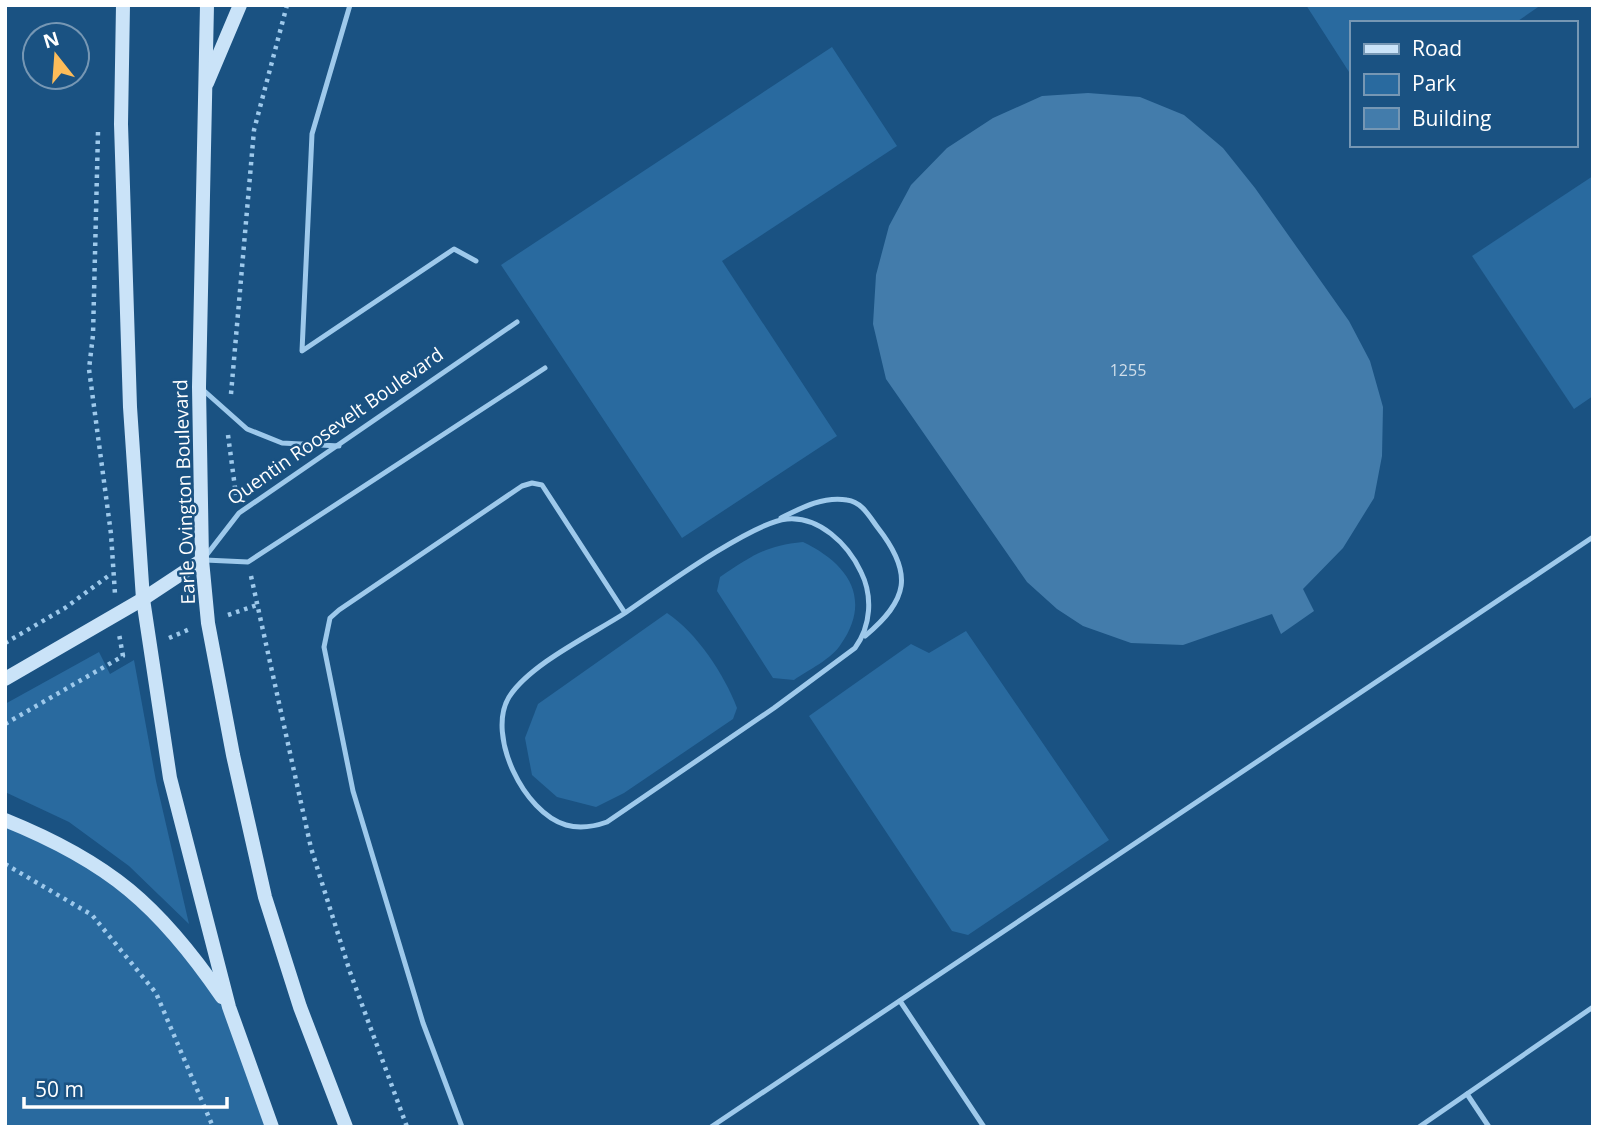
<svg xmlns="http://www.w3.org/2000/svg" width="1598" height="1132" font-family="'Open Sans',sans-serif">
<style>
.green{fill:#296a9f}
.building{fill:#437cab}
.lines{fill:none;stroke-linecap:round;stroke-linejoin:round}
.path{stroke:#9ec9eb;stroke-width:4.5;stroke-dasharray:3.5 5;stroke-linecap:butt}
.lane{stroke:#9ec9eb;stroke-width:5}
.secondary{stroke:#cae3f8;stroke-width:14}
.labels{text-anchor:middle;stroke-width:5;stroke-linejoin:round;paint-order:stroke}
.number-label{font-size:16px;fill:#d0deea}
.street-label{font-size:19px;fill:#fff;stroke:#1a5282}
</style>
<rect width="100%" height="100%" fill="#1a5282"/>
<!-- green -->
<g class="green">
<path d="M1306,5H1541L1515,23H1351V75Z"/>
<path d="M832,47L897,146L722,261L837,436L682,538L501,265Z"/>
<path d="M1593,176V396L1574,409L1472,256Z"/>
<path d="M803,542C847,563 873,598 841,644C832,659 808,670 794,680L773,678L717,591L720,577C752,556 764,546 803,542Z"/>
<path d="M667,613C697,633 724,674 737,708L733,719L624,793L596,807L557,797L532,775L525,738L538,704Z"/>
<path d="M966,631L1109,840L968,935L952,931L809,716L911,644L929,653Z"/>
<path d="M99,652L110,674L134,660L156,781L189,924L129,866L69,822L5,792V704Z"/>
<path d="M5,820L136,894L229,1007L272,1127H5Z"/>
</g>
<!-- building -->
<path class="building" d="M1088,93L1140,97L1184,115L1223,148L1255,188L1349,321L1370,361L1383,407L1382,456L1374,498L1343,548L1303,589L1314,611L1281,634L1272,614L1183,645L1131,643L1083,626L1057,609L1027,582L886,379L873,324L876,275L889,226L911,185L947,148L993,118L1042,96Z"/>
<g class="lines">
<!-- path -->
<g class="path">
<path d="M98,132L93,335L89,369L111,534L115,594"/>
<path d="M231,394L254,130L287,5"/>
<path d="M228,435L236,495"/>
<path d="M251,576L311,848L350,972L407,1127"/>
<path d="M228,615L257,605"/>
<path d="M169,638L190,629"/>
<path d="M5,643L65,608L111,574"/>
<path d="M5,724L123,656L119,634"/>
<path d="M5,864L92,915L156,993L213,1127"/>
</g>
<!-- lane -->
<g class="lane">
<path d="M350,5L312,134L302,351L454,249L476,261"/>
<path d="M202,389L247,429L282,443L339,446"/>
<path d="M781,518C801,508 823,496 847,500C862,502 869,516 878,528C914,574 908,600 865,636"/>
<path d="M205,557L239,513L517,322"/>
<path d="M205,560L248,562L545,368"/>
<path d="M900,1001L984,1127"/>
<path d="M1467,1094L1489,1127"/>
<path d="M462,1127L423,1023L353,791L324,647L330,618L339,610L522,486L532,483L542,485L625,613C657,591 752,522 787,519C819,516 848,544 861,572C873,596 871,626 855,648L774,708L607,822C593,827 580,829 566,825C524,813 486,735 509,697C530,664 591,635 625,613"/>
<path d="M711,1127L1593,537"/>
<path d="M1419,1127L1593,1007"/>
</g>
<!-- secondary -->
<g class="secondary">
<path d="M123,5L121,124L130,407L143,599L170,778L229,1007L272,1127"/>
<path d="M207,5L199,387L202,560L208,623L233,755L265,897L300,1007L346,1127"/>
<path d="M207,83L240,5"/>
<path d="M5,679L143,599L202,560"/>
<path d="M5,820C109,862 159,905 222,997"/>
</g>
</g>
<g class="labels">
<!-- number labels -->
<g class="number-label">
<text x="1128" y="376">1255</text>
</g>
<!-- street labels -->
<g class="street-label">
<text transform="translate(335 426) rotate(-35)" y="7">Quentin Roosevelt Boulevard</text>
<text transform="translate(184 492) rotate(-92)" y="7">Earle Ovington Boulevard</text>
</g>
</g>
<!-- border -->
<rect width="1598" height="1132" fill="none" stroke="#ffffff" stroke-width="14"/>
<!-- legend -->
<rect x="1350" y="21" width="228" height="126" fill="#1a5282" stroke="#7697b4" stroke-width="2"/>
<rect x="1364" y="44" width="35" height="10" fill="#cae3f8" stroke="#7697b4" stroke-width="2"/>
<text x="1412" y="56" font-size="21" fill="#ffffff">Road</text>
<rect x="1364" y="74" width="35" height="21" fill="#296a9f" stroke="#7697b4" stroke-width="2"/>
<text x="1412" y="91" font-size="21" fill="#ffffff">Park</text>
<rect x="1364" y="108" width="35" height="21" fill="#437cab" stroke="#7697b4" stroke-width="2"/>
<text x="1412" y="126" font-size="21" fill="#ffffff">Building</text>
<!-- north arrow -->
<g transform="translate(56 56) rotate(343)"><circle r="33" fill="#1a5282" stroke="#7697b4" stroke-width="2"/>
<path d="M0-5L12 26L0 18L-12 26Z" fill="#fdbc59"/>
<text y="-10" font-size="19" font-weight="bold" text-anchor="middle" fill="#ffffff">N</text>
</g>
<!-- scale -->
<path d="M24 1097v10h203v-10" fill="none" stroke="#ffffff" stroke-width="3.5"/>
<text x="35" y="1097" font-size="21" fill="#ffffff" stroke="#1a5282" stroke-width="5" paint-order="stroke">50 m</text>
</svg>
